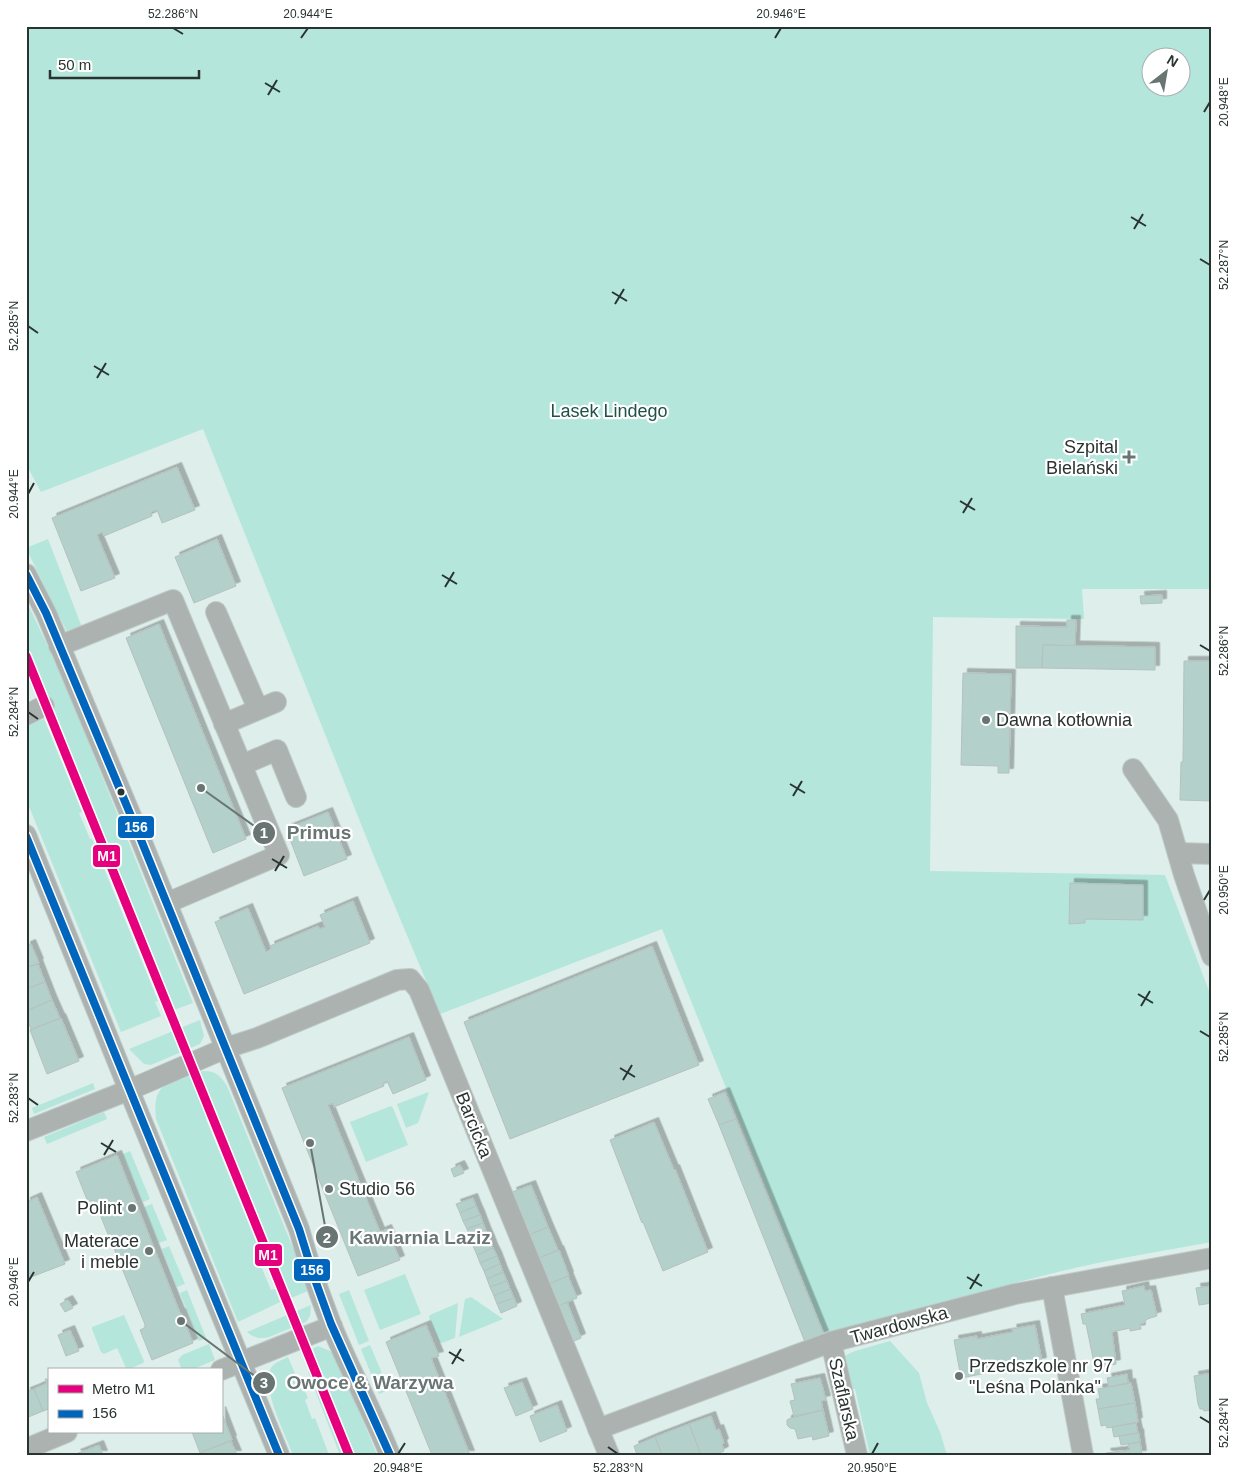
<svg xmlns="http://www.w3.org/2000/svg" width="1238" height="1481" font-family="Arial,sans-serif">
<style>
.green{fill:#b4e6db;fill-rule:evenodd}
.building{fill:#b3d0ca;stroke:#b5c1be;filter:url(#shadow)}
.lines{fill:none;stroke-linecap:round;stroke-linejoin:round}
.minor-casing{stroke:#bfcbc8;stroke-width:22}
.minor{stroke:#acb2b0;stroke-width:20}
.bus-1-casing{stroke:#fff;stroke-width:11}
.bus-1{stroke:#0065bd;stroke-width:8}
.metro-1-casing{stroke:#fff;stroke-width:12}
.metro-1{stroke:#e5007d;stroke-width:9}
.ticks{fill:none;stroke:#293431;stroke-width:2}
.poi-dot{fill:#687572;stroke:#fff;stroke-width:2}
.bus-dot{fill:#293431;stroke:#fff;stroke-width:2}
.labels{text-anchor:middle;stroke-width:4.5;stroke-linejoin:round;paint-order:stroke}
.park-label{font-size:18px;fill:#1f5147;stroke:#fff}
.poi-label{font-size:18px;fill:#293431;stroke:#fff;text-anchor:end}
.street-label{font-size:18px;fill:#293431;stroke:#fff}
.leader{fill:none;stroke:#687572;stroke-width:2}
.callout-dot{fill:#687572;stroke:#fff;stroke-width:2}
.mark-label{font-size:15px;text-anchor:middle;font-weight:bold;fill:#fff}
.callout-label{font-size:19px;text-anchor:middle;font-weight:bold;fill:#687572;stroke:#fff;stroke-width:4.5;stroke-linejoin:round;paint-order:stroke}
.line-badge{stroke:#fff;stroke-width:2}
.badge-label{font-size:14px;text-anchor:middle;font-weight:bold;fill:#fff}
.neatline{fill:none;stroke:#293431;stroke-width:2}
.ticks-label{font-size:12px;text-anchor:middle;fill:#293431}
</style>
<defs>
<filter id="shadow"><feDropShadow dx="4.5" dy="-4.5" stdDeviation="0" flood-color="#0004"/></filter>
</defs>
<rect width="100%" height="100%" fill="#deeeea"/>
<!-- green -->
<g class="green">
<path d="M26,26H1212V589H1082L1084,619L933,617L930,871L1165,875L1212,999V1242C1162,1251 1111,1259 1062,1271C983,1290 905,1315 826,1336L662,929L440,1014L373,854L203,429L41,492L26,464ZM1150,58H1180V88H1150Z"/>
<path d="M48,539L83,630L69,636L26,548Z"/>
<path d="M26,600L63,679L193,1003L171,1011L139,929L140,926L130,899L127,900L26,648Z"/>
<path d="M44,719L82,812L79,813L90,839H92L158,1001L155,1002L161,1016L121,1032L26,799V726Z"/>
<path d="M200,1020L204,1036L200,1044L151,1065L144,1064L129,1049Z"/>
<path d="M202,1071C215,1070 221,1076 227,1086L310,1290L289,1299L227,1147L230,1145L217,1115L206,1119L262,1257L258,1259L271,1290L275,1289L280,1302L238,1322L156,1119C155,1109 154,1096 162,1088C168,1083 194,1075 202,1071Z"/>
<path d="M93,1083L95,1089L34,1114L32,1108Z"/>
<path d="M429,1092L418,1123L406,1128L397,1104Z"/>
<path d="M391,1106L393,1108L408,1145L366,1162L350,1122Z"/>
<path d="M104,1112L107,1119L47,1144L44,1137Z"/>
<path d="M130,1151L150,1199L143,1202L123,1154Z"/>
<path d="M152,1204L167,1240L159,1243L144,1207Z"/>
<path d="M169,1246L185,1284L177,1287L162,1249Z"/>
<path d="M405,1274L421,1314L380,1330L364,1290Z"/>
<path d="M187,1290L206,1338L199,1341L180,1293Z"/>
<path d="M349,1290L369,1341L359,1345L339,1294Z"/>
<path d="M471,1297L503,1319L459,1337L465,1299Z"/>
<path d="M458,1303L455,1338L442,1343L439,1342L429,1317L430,1315Z"/>
<path d="M311,1305L310,1316L306,1322L269,1337C261,1339 254,1338 247,1332Z"/>
<path d="M124,1315L144,1361L143,1363L127,1370L126,1368L117,1348L104,1354L101,1352L92,1329V1327Z"/>
<path d="M890,1341L919,1373L927,1403L940,1432L947,1455H870L855,1389H847L838,1359L855,1351Z"/>
<path d="M209,1344L215,1360L191,1370H182L178,1360L182,1355Z"/>
<path d="M370,1345L389,1390L379,1394L361,1349Z"/>
<path d="M318,1346L330,1351L334,1356L354,1399L377,1455H340L308,1372L319,1368L312,1349Z"/>
<path d="M288,1357L296,1376H298L308,1398L305,1400L312,1419L315,1418L329,1455H293C286,1436 260,1385 271,1368C275,1362 282,1360 288,1357Z"/>
</g>
<!-- building -->
<g class="building">
<path d="M177,467L195,510L162,523L157,510L151,512L152,516L104,536L102,532L97,535L115,578L81,591L52,518Z"/>
<path d="M217,539L236,586L194,603L175,557Z"/>
<path d="M1162,595V603L1141,604L1140,596Z"/>
<path d="M1067,620H1076L1075,646L1043,645L1042,668H1016V626L1067,627Z"/>
<path d="M159,624L246,839L213,853L126,638Z"/>
<path d="M1043,645L1155,647V670L1042,668Z"/>
<path d="M1184,661H1212V801L1180,800L1181,762H1183Z"/>
<path d="M963,673L1011,674L1009,773H998V766L961,765Z"/>
<path d="M328,812L347,859L304,876L286,829Z"/>
<path d="M1070,883L1143,885V920L1085,919V923L1069,924Z"/>
<path d="M353,901L370,943L244,994L215,922L248,908L266,952L271,949L270,946L318,926L320,929L325,927L320,915Z"/>
<path d="M31,944L39,963L26,968V946Z"/>
<path d="M652,946L699,1065L510,1139L464,1022Z"/>
<path d="M38,964L45,982L26,989V968Z"/>
<path d="M45,982L52,1000L26,1011V989Z"/>
<path d="M52,1000L60,1018L30,1030L31,1029L26,1017V1011Z"/>
<path d="M61,1018L79,1061L47,1074L30,1030Z"/>
<path d="M409,1037L426,1080L393,1094L387,1081L383,1083L384,1086L334,1107L333,1103L328,1105L380,1232L387,1229L400,1260L358,1276L282,1088Z"/>
<path d="M725,1092L736,1119L719,1125L708,1099Z"/>
<path d="M736,1119L824,1335L805,1342L719,1125Z"/>
<path d="M654,1122L674,1170L675,1169L708,1252L663,1271L643,1222L642,1223L610,1140Z"/>
<path d="M117,1155L180,1313H181L193,1343L152,1360L140,1330L146,1327L94,1200L88,1202L76,1172Z"/>
<path d="M460,1165L464,1173L454,1177L451,1169Z"/>
<path d="M531,1185L548,1227L529,1235L512,1192Z"/>
<path d="M37,1197L65,1264L26,1279V1202Z"/>
<path d="M473,1198L476,1206L460,1213L456,1204Z"/>
<path d="M476,1206L480,1215L463,1221L460,1213Z"/>
<path d="M480,1215L483,1223L467,1229L463,1221Z"/>
<path d="M483,1223L486,1231L470,1238L467,1229Z"/>
<path d="M548,1227L558,1250L539,1258L529,1235Z"/>
<path d="M486,1231L490,1240L473,1246L470,1238Z"/>
<path d="M490,1240L493,1248L477,1255L473,1246Z"/>
<path d="M493,1248L497,1256L480,1263L477,1255Z"/>
<path d="M559,1250L569,1276L549,1284L539,1258Z"/>
<path d="M497,1256L500,1264L484,1271L480,1263Z"/>
<path d="M500,1264L503,1272L487,1279L484,1271Z"/>
<path d="M503,1272L507,1281L490,1287L487,1279Z"/>
<path d="M568,1276L577,1298L558,1306L549,1284Z"/>
<path d="M507,1281L510,1289L494,1296L490,1287Z"/>
<path d="M1144,1286L1145,1291L1151,1290L1157,1316L1147,1319L1144,1323L1140,1324L1141,1329L1130,1331V1328L1112,1332L1116,1364L1095,1368L1086,1324H1083L1081,1314L1125,1305L1122,1291Z"/>
<path d="M1212,1286V1303L1199,1305L1196,1288Z"/>
<path d="M510,1289L514,1298L497,1304L494,1296Z"/>
<path d="M514,1298L517,1306L501,1313L497,1304Z"/>
<path d="M68,1300L73,1308L65,1312L60,1304Z"/>
<path d="M567,1302L581,1338L572,1342L558,1306Z"/>
<path d="M426,1325L439,1356L431,1358L470,1455H432L386,1342Z"/>
<path d="M1035,1325L1042,1362L961,1378L954,1340L977,1336V1339L1013,1332L1012,1329Z"/>
<path d="M70,1330L79,1351L66,1356L58,1335Z"/>
<path d="M1212,1373V1410L1204,1411L1203,1409H1200L1198,1404L1194,1376Z"/>
<path d="M1127,1374L1128,1383L1109,1387L1107,1378Z"/>
<path d="M820,1378L826,1400L821,1401L823,1410L794,1416L790,1401L795,1400L791,1384Z"/>
<path d="M45,1379H47L49,1384V1409L43,1411L34,1389L47,1383Z"/>
<path d="M522,1382L533,1409L516,1416L504,1388Z"/>
<path d="M1131,1383L1135,1403L1098,1409L1096,1399H1100L1098,1389Z"/>
<path d="M34,1389L43,1411L26,1418V1392Z"/>
<path d="M1135,1403L1138,1422L1107,1428L1106,1425L1101,1426L1098,1409Z"/>
<path d="M557,1405L567,1431L540,1442L530,1416Z"/>
<path d="M823,1410L829,1436L813,1440L812,1436L798,1439L795,1429L790,1428L787,1425V1420L791,1418Z"/>
<path d="M221,1411L232,1440L200,1453L192,1432H221Z"/>
<path d="M711,1416L716,1430L719,1429L724,1443L722,1444L724,1451L715,1455H701L689,1424Z"/>
<path d="M1136,1423L1138,1433L1114,1437L1112,1427Z"/>
<path d="M689,1424L701,1455H662L655,1437Z"/>
<path d="M1139,1433L1140,1442L1121,1445L1119,1436Z"/>
<path d="M655,1437L662,1455H637L634,1446Z"/>
<path d="M231,1441L237,1455H203L202,1452Z"/>
<path d="M1140,1442L1142,1455H1107L1106,1453L1130,1450L1128,1444Z"/>
<path d="M99,1445L103,1455H77L76,1454Z"/>
</g>
<g class="lines">
<!-- minor casing -->
<g class="minor-casing">
<g id="minor">
<path d="M26,574L46,613L139,835L299,1229C308,1262 319,1293 331,1324C349,1369 372,1410 390,1455"/>
<path d="M216,612L258,709"/>
<path d="M59,646L173,600L279,855L167,903"/>
<path d="M26,715L44,706"/>
<path d="M224,724L276,702"/>
<path d="M242,765L277,750L296,797"/>
<path d="M1133,769L1168,820L1184,875L1212,956"/>
<path d="M26,835L129,1090L279,1455"/>
<path d="M1178,853L1212,854"/>
<path d="M26,1131L129,1090L226,1048L257,1038L397,980L410,979L419,990L609,1455"/>
<path d="M1052,1287L1083,1455"/>
<path d="M831,1342L857,1455"/>
<path d="M221,1370L332,1326"/>
<path d="M598,1429L831,1342L1015,1294L1212,1258"/>
<path d="M26,1449L67,1432"/>
</g>
</g>
<!-- minor -->
<use href="#minor" class="minor"/>
<!-- bus-1 casing -->
<g class="bus-1-casing">
<g id="bus-1">
<path d="M26,574L46,613L139,835L299,1229L314,1277L331,1324L390,1455"/>
<path d="M26,836L279,1455"/>
</g>
</g>
<!-- bus-1 -->
<use href="#bus-1" class="bus-1"/>
<!-- metro-1 casing -->
<g class="metro-1-casing">
<path id="metro-1" d="M26,656L349,1455"/>
</g>
<!-- metro-1 -->
<use href="#metro-1" class="metro-1"/>
</g>
<!-- ticks -->
<path class="ticks" d="M173,28L183,34M301,38L308,28M775,38L781,28M265,83L280,92M268,95L277,80M1204,112L1210,102M1131,217L1146,226M1134,229L1143,214M1200,259L1210,265M612,292L627,301M615,304L624,289M28,326L38,333M94,366L109,375M97,378L106,363M28,494L34,483M960,501L975,510M963,513L972,498M442,575L457,584M445,587L454,572M1200,645L1210,651M28,712L38,719M790,784L805,793M793,796L802,781M272,859L287,868M275,871L284,856M1204,900L1210,890M1138,994L1153,1003M1141,1006L1150,991M1200,1031L1210,1037M620,1068L635,1077M623,1080L632,1065M28,1098L38,1105M101,1143L116,1152M104,1155L113,1140M967,1277L982,1286M28,1282L34,1272M970,1289L979,1274M449,1352L464,1361M452,1364L461,1349M1200,1417L1210,1423M608,1447L618,1454M398,1454L405,1443M872,1454L878,1443"/>
<!-- markers -->
<g class="poi-dot">
<path d="M1126.5 449.5h5v5h5v5h-5v5h-5v-5h-5v-5h5z"/>
<circle cx="986" cy="720" r="5"/>
<circle cx="329" cy="1189" r="5"/>
<circle cx="132" cy="1208" r="5"/>
<circle cx="149" cy="1251" r="5"/>
<circle cx="959" cy="1376" r="5"/>
</g>
<circle class="bus-dot" cx="121" cy="792" r="4.5"/>
<g class="labels">
<!-- park labels -->
<g class="park-label">
<text x="609" y="417">Lasek Lindego</text>
</g>
<!-- poi labels -->
<g class="poi-label">
<text x="1118" y="453">Szpital<tspan x="1118" dy="21">Bielański</tspan></text>
<text x="996" y="726" text-anchor="start">Dawna kotłownia</text>
<text x="339" y="1195" text-anchor="start">Studio 56</text>
<text x="122" y="1214">Polint</text>
<text x="139" y="1247">Materace<tspan x="139" dy="21">i meble</tspan></text>
<text x="969" y="1372" text-anchor="start">Przedszkole nr 97<tspan x="969" dy="21">"Leśna Polanka"</tspan></text>
</g>
<!-- street labels -->
<g class="street-label">
<text transform="translate(474 1125) rotate(68)" y="6">Barcicka</text>
<text transform="translate(899 1325) rotate(-15)" y="6">Twardowska</text>
<text transform="translate(844 1399) rotate(77)" y="6">Szaflarska</text>
</g>
</g>
<!-- callouts -->
<path class="leader" d="M201 788L264 833M310 1143L327 1237M181 1321L264 1383"/>
<g class="callout-dot">
<circle cx="201" cy="788" r="5"/>
<circle cx="310" cy="1143" r="5"/>
<circle cx="181" cy="1321" r="5"/>
<circle cx="264" cy="833" r="12"/>
<circle cx="327" cy="1237" r="12"/>
<circle cx="264" cy="1383" r="12"/>
</g>
<g class="mark-label">
<text x="264" y="838">1</text>
<text x="327" y="1243">2</text>
<text x="264" y="1388">3</text>
</g>
<g class="callout-label">
<text x="319" y="839">Primus</text>
<text x="420" y="1244">Kawiarnia Laziz</text>
<text x="370" y="1389">Owoce &amp; Warzywa</text>
</g>
<g class="line-badge">
<rect x="117" y="815" width="38" height="24" rx="5" fill="#0065bd"/>
<rect x="92" y="844" width="29" height="24" rx="5" fill="#e5007d"/>
<rect x="254" y="1243" width="29" height="24" rx="5" fill="#e5007d"/>
<rect x="293" y="1258" width="38" height="24" rx="5" fill="#0065bd"/>
</g>
<g class="badge-label">
<text x="136" y="832">156</text>
<text x="107" y="861">M1</text>
<text x="268" y="1260">M1</text>
<text x="312" y="1275">156</text>
</g>
<!-- border -->
<rect width="1238" height="1481" fill="none" stroke="#ffffff" stroke-width="55"/>
<!-- legend -->
<rect x="48" y="1368" width="175" height="65" fill="#ffffff" stroke="#a9aead"/>
<rect x="58" y="1385" width="25" height="8" fill="#e5007d" stroke="#a9aead"/>
<text x="92" y="1394" font-size="15" fill="#293431">Metro M1</text>
<rect x="58" y="1410" width="25" height="8" fill="#0065bd" stroke="#a9aead"/>
<text x="92" y="1418" font-size="15" fill="#293431">156</text>
<!-- north arrow -->
<g transform="translate(1166 72) rotate(31)"><circle r="24" fill="#ffffff" stroke="#a9aead"/>
<path d="M0-4L9 19L0 12L-9 19Z" fill="#687572"/>
<text y="-8" font-size="14" font-weight="bold" text-anchor="middle" fill="#293431">N</text>
</g>
<!-- scale -->
<path d="M50 70v8h149v-8" fill="none" stroke="#293431" stroke-width="2.5"/>
<text x="58" y="70" font-size="15" fill="#293431" stroke="#ffffff" stroke-width="4" paint-order="stroke">50 m</text>
<rect x="28" y="28" width="1182" height="1426" class="neatline"/>
<g class="ticks-label">
<text x="173" y="18">52.286°N</text>
<text x="308" y="18">20.944°E</text>
<text x="781" y="18">20.946°E</text>
<text transform="translate(1224 102) rotate(-90)" y="4">20.948°E</text>
<text transform="translate(1224 265) rotate(-90)" y="4">52.287°N</text>
<text transform="translate(14 326) rotate(-90)" y="4">52.285°N</text>
<text transform="translate(14 494) rotate(-90)" y="4">20.944°E</text>
<text transform="translate(1224 651) rotate(-90)" y="4">52.286°N</text>
<text transform="translate(14 712) rotate(-90)" y="4">52.284°N</text>
<text transform="translate(1224 890) rotate(-90)" y="4">20.950°E</text>
<text transform="translate(1224 1037) rotate(-90)" y="4">52.285°N</text>
<text transform="translate(14 1098) rotate(-90)" y="4">52.283°N</text>
<text transform="translate(14 1282) rotate(-90)" y="4">20.946°E</text>
<text transform="translate(1224 1423) rotate(-90)" y="4">52.284°N</text>
<text x="398" y="1472">20.948°E</text>
<text x="618" y="1472">52.283°N</text>
<text x="872" y="1472">20.950°E</text>
</g>
</svg>
